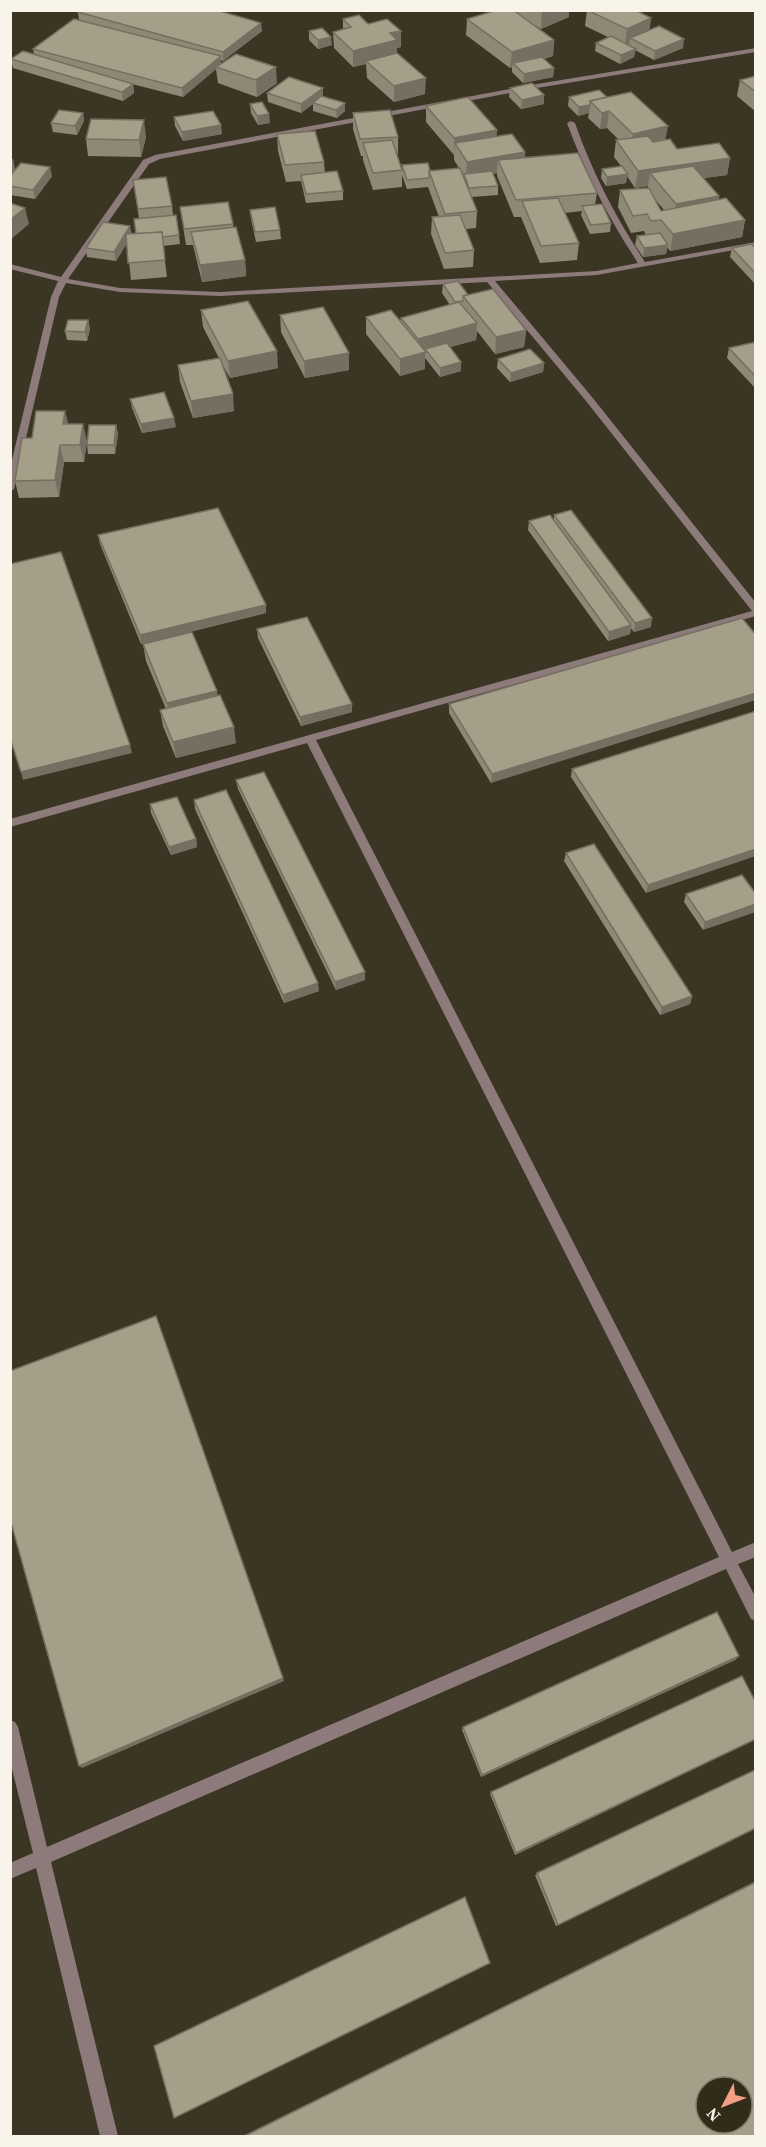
<svg xmlns="http://www.w3.org/2000/svg" width="766" height="2147" font-family="'Source Serif 4',serif">
<style>
.lines{fill:none;stroke-linecap:round;stroke-linejoin:round}
.minor{fill:#8d7a7b;fill-rule:evenodd}
.wall{fill:#8e8876;fill-rule:evenodd}
.shaded-wall{fill:#746f60}
.building{fill:#a59e89;stroke:#746f60;stroke-width:1.5;fill-rule:evenodd}
</style>
<rect width="100%" height="100%" fill="#3b3523"/>
<g class="lines">
<!-- minor -->
<path class="minor" d="M756,48V52L531,89L160,159L149,164L68,279L120,288L220,292L597,271L638,263C609,219 585,173 567,123L571,121L575,123C592,172 616,218 645,262L756,242V246L597,275L495,281L592,397L756,603V616L316,740L732,1552L756,1542V1557L738,1564L756,1598V1621L751,1619L726,1569L51,1862L118,2136H100L36,1868L10,1879V1863L33,1853L10,1761V1720L15,1722L18,1727L47,1847L719,1557L307,743L10,827V819L752,611L586,401L487,282L220,296L120,292L66,283L59,297L14,489L10,492V468L51,297L58,281L10,269V264L61,277L143,160L155,155L531,85Z"/>
</g>
<!-- wall -->
<g class="wall">
<path d="M497,10H569V17L541,29L533,24L554,40L553,56L544,59L554,68L553,77L523,83L512,72V68H510L466,35L467,19Z"/>
<path d="M587,10L651,18L649,30L683,48L654,60L635,50L634,57L620,64L595,51L596,43L608,37L585,26Z"/>
<path d="M78,12L262,31L223,61L221,60V63L277,83L257,97L218,83L216,69L183,97L128,83L133,84L134,93L123,101L13,68L11,59L34,54L33,49L79,20Z"/>
<path d="M343,19L368,24L401,47L397,48V53L425,94L394,102L367,78L366,64L353,67L334,48L333,32L343,29Z"/>
<path d="M309,31L332,45L318,49L309,40Z"/>
<path d="M756,76V112L737,96L740,80Z"/>
<path d="M323,88V96L345,111L337,118L313,111V104L301,113L268,102L267,93Z"/>
<path d="M510,88L544,104L521,109L509,97Z"/>
<path d="M569,97H607L677,149L730,158L727,175L704,178L719,196V200L745,220L742,237L670,251L667,247L666,254L643,257L635,245L637,236L646,235L644,231L631,233L618,207L620,190L648,188V186L635,188L627,176L626,183L606,186L601,178L602,169L621,166L614,157L616,140H619L607,128L600,129L588,118L589,113L578,116L568,106ZM654,198L664,210L661,211Z"/>
<path d="M250,104L270,123L258,125L251,113Z"/>
<path d="M426,106L497,130L496,136L525,152V157L597,193L595,205L611,223L610,232L590,234L581,215L582,211L565,213L579,243L577,260L540,263L521,217H514L497,176V173L493,174L498,186V195L472,197L477,211L476,228L466,229L474,250L473,267L444,269L431,234L432,217H439L428,187L407,189L402,175V187L373,190L363,160V156H361L353,129V113L398,137V153L397,154L402,170V165L430,171L459,168L454,160V155L426,122Z"/>
<path d="M83,113L84,121L77,135L53,132L51,123Z"/>
<path d="M174,117L222,134L183,141L175,126Z"/>
<path d="M277,134L324,162L325,173L343,191V200L306,203L301,181L286,182L278,151Z"/>
<path d="M146,137L141,157L88,156L86,139Z"/>
<path d="M10,158L13,159L15,170L52,176L35,199L10,195Z"/>
<path d="M133,180L172,206L173,215L179,235L180,244L163,246L167,277L131,280L127,243L116,261L87,257L86,248L131,234H136L139,218Z"/>
<path d="M180,207L233,224V228L245,260L246,276L202,282L193,245H186Z"/>
<path d="M250,210L280,230L281,239L256,242L251,219Z"/>
<path d="M732,248H756V285L730,257Z"/>
<path d="M443,284L468,295L526,330L524,347L495,354L477,331L476,340L450,347L461,362V371L440,377L425,358V369L400,376L366,334V317L400,322L401,318L450,305L442,293Z"/>
<path d="M201,310L278,368L230,378L220,360L234,411L193,418L180,382L178,365L219,358L203,327Z"/>
<path d="M280,315L349,370L305,378L281,332Z"/>
<path d="M88,320L90,329L87,341L67,340L65,331Z"/>
<path d="M756,342V389L727,358L729,348Z"/>
<path d="M498,359L544,363L543,372L510,382L497,368Z"/>
<path d="M130,399L176,427L142,433L132,408Z"/>
<path d="M65,411L68,424L87,441L84,462H64L59,497L19,498L15,481L32,438Z"/>
<path d="M116,425L118,434L115,454H88L87,445Z"/>
<path d="M554,515L651,627L634,632L631,628L630,634L608,641L528,530L529,521L554,520Z"/>
<path d="M98,535L266,613L141,644L100,544Z"/>
<path d="M742,618L491,783L449,713V704Z"/>
<path d="M257,629L352,704V712L301,726L258,638Z"/>
<path d="M143,644L218,696L236,743L176,758L163,726L160,710L166,709L146,661Z"/>
<path d="M756,711L646,893L571,777L572,769Z"/>
<path d="M236,780L365,980L336,990L238,789Z"/>
<path d="M194,800L319,991L284,1003L195,809Z"/>
<path d="M150,804L196,839L197,847L171,855L151,813Z"/>
<path d="M566,853L692,996L690,1004L660,1015L564,861Z"/>
<path d="M742,875L703,930L684,902L686,894Z"/>
<path d="M739,1656L735,1660L481,1777L462,1730L463,1727Z"/>
<path d="M756,1703V1739L515,1855L490,1794L491,1792Z"/>
<path d="M755,1770L558,1925L556,1926L535,1875Z"/>
<path d="M756,1881V2136H243Z"/>
</g>
<!-- shaded-wall -->
<g class="shaded-wall">
<path d="M547,10H569V17L541,29L542,12Z"/>
<path d="M651,18L649,34L630,38L629,44L625,45L627,29Z"/>
<path d="M261,23L262,31L223,61V52Z"/>
<path d="M401,31V47L397,48V56L366,61V64L353,67V51L390,33Z"/>
<path d="M331,37L332,45L318,49V40Z"/>
<path d="M684,39L683,48L654,60L655,51Z"/>
<path d="M554,40L553,56L516,67L513,63L512,68H510L512,52Z"/>
<path d="M636,49L634,57L620,64L621,55Z"/>
<path d="M221,56V65L216,67V69L183,97L182,88Z"/>
<path d="M276,67L277,83L257,97L256,80Z"/>
<path d="M554,68L553,77L523,83L524,74Z"/>
<path d="M426,78L425,94L394,102V86Z"/>
<path d="M133,84L134,93L123,101L122,92Z"/>
<path d="M323,88V97L313,103V104L301,113V104Z"/>
<path d="M544,95V104L521,109L522,100Z"/>
<path d="M345,103V111L337,118L336,110Z"/>
<path d="M590,105L589,113L578,116L579,107Z"/>
<path d="M609,111L607,128L600,129L602,113Z"/>
<path d="M83,113L84,121L77,135L75,126Z"/>
<path d="M269,114L270,123L258,125L257,116Z"/>
<path d="M144,120L146,137L141,157L139,140Z"/>
<path d="M221,125L222,134L183,141L182,132Z"/>
<path d="M668,126L665,142L630,150L633,134Z"/>
<path d="M497,130L496,146L455,143L454,155V138Z"/>
<path d="M525,152L524,169L498,160L497,173L466,178L467,162Z"/>
<path d="M730,158L727,175L660,184L650,173L648,186L635,188L638,171Z"/>
<path d="M13,159L16,175L10,182V161Z"/>
<path d="M50,167L52,176L35,199L33,190Z"/>
<path d="M628,174L626,183L606,186L607,177Z"/>
<path d="M719,196L716,213L673,221L676,204Z"/>
<path d="M25,208L29,224L10,240V220Z"/>
<path d="M745,220L742,237L670,251L673,234Z"/>
<path d="M130,226L132,235L116,261L114,252Z"/>
<path d="M668,245L666,254L643,257L644,248Z"/>
<path d="M245,260L246,276L202,282L200,265Z"/>
<path d="M88,320L90,329L87,341L85,332Z"/>
<path d="M477,323L476,340L429,353L425,349V369L400,376V359L418,354V339Z"/>
<path d="M526,330L524,347L495,354L496,337Z"/>
<path d="M277,351L278,368L230,378L228,361Z"/>
<path d="M349,353V370L305,378L304,361Z"/>
<path d="M461,362V371L440,377V368Z"/>
<path d="M544,363L543,372L510,382L511,373Z"/>
<path d="M233,394L234,411L193,418L191,401Z"/>
<path d="M65,411L69,428L63,424Z"/>
<path d="M174,418L176,427L142,433L141,424Z"/>
<path d="M83,424L87,441L84,462L80,445Z"/>
<path d="M116,425L118,434L115,454L114,445Z"/>
<path d="M60,445L64,462L59,497L55,480Z"/>
<path d="M266,605V613L141,644L140,635Z"/>
<path d="M652,618L651,627L634,632L635,623Z"/>
<path d="M631,625L630,634L608,641L609,632Z"/>
<path d="M217,691L219,707L170,720L167,703Z"/>
<path d="M756,693V700L491,783L492,774Z"/>
<path d="M352,704V712L301,726L300,717Z"/>
<path d="M234,727L236,743L176,758L173,742Z"/>
<path d="M130,745L132,753L23,780L21,772Z"/>
<path d="M196,839L197,847L171,855L169,847Z"/>
<path d="M756,849V856L646,893L648,885Z"/>
<path d="M756,904V912L703,930L705,922Z"/>
<path d="M365,972V980L336,990L335,982Z"/>
<path d="M318,983L319,991L284,1003L283,995Z"/>
<path d="M692,996L690,1004L660,1015L662,1007Z"/>
<path d="M739,1656L735,1660L481,1777L482,1775Z"/>
<path d="M283,1678L284,1681L82,1768L79,1766Z"/>
<path d="M756,1739L515,1855L516,1853Z"/>
</g>
<!-- building -->
<g class="building">
<path d="M80,10H216L261,23L223,52L78,12Z"/>
<path d="M497,10H513L554,40L512,52L467,19Z"/>
<path d="M587,10H635L651,18L627,29Z"/>
<path d="M359,15L368,24L387,19L401,31L390,33L397,40L353,51L333,32L351,27L343,19Z"/>
<path d="M74,19L221,56L182,88L33,49Z"/>
<path d="M659,26L684,39L655,51L630,38Z"/>
<path d="M322,28L331,37L318,40L309,31Z"/>
<path d="M611,36L636,49L621,55L596,43Z"/>
<path d="M23,51L133,84L122,92L11,59Z"/>
<path d="M397,53L426,78L394,86L366,61Z"/>
<path d="M236,54L276,67L256,80L216,67Z"/>
<path d="M542,57L554,68L524,74L513,63Z"/>
<path d="M756,76V92L740,80Z"/>
<path d="M289,77L323,88L301,104L267,93Z"/>
<path d="M532,83L544,95L522,100L510,88Z"/>
<path d="M599,90L607,97L590,101V105L579,107L569,97Z"/>
<path d="M631,92L668,126L633,134L609,111L602,113L590,101Z"/>
<path d="M321,96L345,103L336,110L313,103Z"/>
<path d="M468,97L497,130L454,138L426,106Z"/>
<path d="M262,102L269,114L257,116L250,104Z"/>
<path d="M59,110L83,113L75,126L51,123Z"/>
<path d="M390,110L398,137L360,139L353,113Z"/>
<path d="M213,111L221,125L182,132L174,117Z"/>
<path d="M91,119L144,120L139,140L86,139Z"/>
<path d="M315,131L324,162L285,165L277,134Z"/>
<path d="M512,134L525,152L467,162L455,143Z"/>
<path d="M648,136L653,142L670,139L677,149L719,143L730,158L638,171L616,140Z"/>
<path d="M392,140L402,170L373,173L363,143Z"/>
<path d="M578,153L597,193L516,200L498,160Z"/>
<path d="M21,163L50,167L33,190L10,186V176Z"/>
<path d="M428,163L430,171H429V178L407,180L402,165Z"/>
<path d="M622,166L628,174L607,177L602,169Z"/>
<path d="M693,166L719,196L676,204L650,173Z"/>
<path d="M460,168L477,211L445,214L429,171Z"/>
<path d="M337,171L343,191L306,194L301,175Z"/>
<path d="M492,171L498,186L469,188L464,174Z"/>
<path d="M166,177L172,206L138,209L133,180Z"/>
<path d="M649,188L661,211L726,198L745,220L673,234L661,220L651,221L647,214L633,216L620,190Z"/>
<path d="M558,198L579,243L541,246L522,201Z"/>
<path d="M228,202L233,224L184,229L180,207Z"/>
<path d="M10,203L25,208L10,220Z"/>
<path d="M602,204L611,223L591,225L582,206Z"/>
<path d="M275,207L280,230L255,232L250,210Z"/>
<path d="M176,215L179,235L162,237V232L136,234L134,219Z"/>
<path d="M460,215L474,250L445,253L432,217Z"/>
<path d="M103,222L130,226L114,252L86,248Z"/>
<path d="M236,227L245,260L200,265L191,232Z"/>
<path d="M162,232L165,260L128,263L126,234Z"/>
<path d="M660,233L668,245L644,248L637,236Z"/>
<path d="M751,244L756,248V274L732,248Z"/>
<path d="M458,281L468,295L463,296V301L455,302L443,284Z"/>
<path d="M493,289L526,330L496,337L463,296Z"/>
<path d="M248,301L277,351L228,361L201,310Z"/>
<path d="M459,302L477,323L418,339L401,318Z"/>
<path d="M323,307L349,353L304,361L280,315Z"/>
<path d="M391,310L426,352L400,359L366,317Z"/>
<path d="M68,320H88L85,332L65,331Z"/>
<path d="M756,342V377L729,348Z"/>
<path d="M447,343L461,362L440,368L425,349Z"/>
<path d="M530,349L544,363L511,373L498,359Z"/>
<path d="M220,358L233,394L191,401L178,365Z"/>
<path d="M164,392L174,418L141,424L130,399Z"/>
<path d="M36,411H65L63,424H83L80,445H60L55,480L15,481L22,438H32Z"/>
<path d="M89,425H116L114,445H87Z"/>
<path d="M218,508L266,605L140,635L98,535Z"/>
<path d="M571,510L652,618L635,623L554,515Z"/>
<path d="M550,515L631,625L609,632L529,521Z"/>
<path d="M61,552L130,745L21,772L10,738V564Z"/>
<path d="M307,617L352,704L300,717L257,629Z"/>
<path d="M742,618L756,635V693L492,774L449,704Z"/>
<path d="M192,632L217,691L167,703L143,644Z"/>
<path d="M220,695L234,727L173,742L160,710Z"/>
<path d="M756,711V849L648,885L572,769Z"/>
<path d="M264,772L365,972L335,982L236,780Z"/>
<path d="M226,790L318,983L283,995L194,800Z"/>
<path d="M177,797L196,839L169,847L150,804Z"/>
<path d="M594,844L692,996L662,1007L566,853Z"/>
<path d="M742,875L756,894V904L705,922L686,894Z"/>
<path d="M156,1316L283,1678L79,1766L10,1519V1371Z"/>
<path d="M717,1612L739,1656L482,1775L463,1727Z"/>
<path d="M742,1676L756,1703V1739L516,1853L491,1792Z"/>
<path d="M755,1770L756,1772V1828L558,1925L537,1873Z"/>
<path d="M756,1882V2136H245ZM706,2087H742V2123H706Z"/>
<path d="M465,1897L490,1963L174,2118L154,2046Z"/>
</g>
<!-- border -->
<rect width="766" height="2147" fill="none" stroke="#f8f4e9" stroke-width="24"/>
<!-- north arrow -->
<g transform="translate(724 2105) rotate(228)"><circle r="28" fill="#312b19" stroke="#817b6c" stroke-width="1.5"/>
<path d="M0-4.5L10 22L0 15L-10 22Z" fill="#f39f85"/>
<text y="-9" font-size="16" font-weight="bold" text-anchor="middle" fill="#f8f4e9">N</text>
</g>
</svg>
